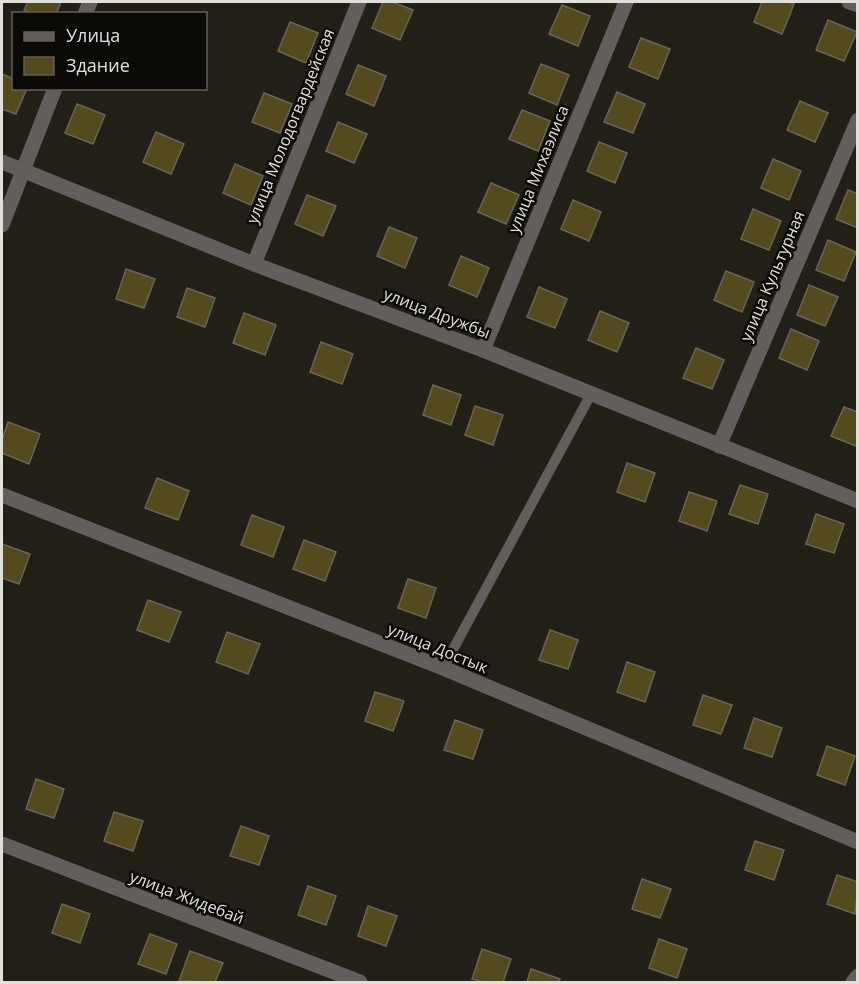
<svg xmlns="http://www.w3.org/2000/svg" width="859" height="984" font-family="'Open Sans',sans-serif">
<style>
.building{fill:#53491c;stroke:#676559;stroke-width:1.5}
.lines{fill:none;stroke-linecap:round;stroke-linejoin:round}
.lane{stroke:#635d5b;stroke-width:10}
.street{stroke:#635d5b;stroke-width:15}
.labels{text-anchor:middle;stroke-width:5;stroke-linejoin:round;paint-order:stroke}
.street-label{font-size:16px;fill:#e2e0da;stroke:#0a0906}
</style>
<rect width="100%" height="100%" fill="#222016"/>
<!-- building -->
<g class="building">
<path d="M28,2H61L56,14H31L24,10Z"/>
<path d="M383,2H392L413,10L400,40L372,28Z"/>
<path d="M762,2H788L794,4L782,34L754,22Z"/>
<path d="M562,5L590,16L578,46L549,34Z"/>
<path d="M828,20L857,32L844,61L816,50Z"/>
<path d="M290,22L318,33L306,63L278,51Z"/>
<path d="M641,38L670,49L658,79L629,67Z"/>
<path d="M541,64L569,75L557,105L529,93Z"/>
<path d="M358,65L386,76L374,106L346,94Z"/>
<path d="M2,74L14,79V88H27L16,114L2,109Z"/>
<path d="M617,92L645,104L633,133L604,122Z"/>
<path d="M264,93L292,104L280,133L252,122Z"/>
<path d="M800,101L828,113L815,142L787,130Z"/>
<path d="M77,104L105,115L93,144L65,133Z"/>
<path d="M522,110L550,121L538,151L509,139Z"/>
<path d="M338,122L367,134L354,163L326,151Z"/>
<path d="M156,132L184,144L171,174L143,162Z"/>
<path d="M599,142L627,153L615,183L587,171Z"/>
<path d="M773,159L801,171L789,200L761,188Z"/>
<path d="M235,164L263,176L251,205L223,193Z"/>
<path d="M491,183L519,195L506,224L478,212Z"/>
<path d="M848,190L858,194V228L836,219Z"/>
<path d="M307,195L336,206L323,236L295,224Z"/>
<path d="M573,200L601,212L589,241L561,229Z"/>
<path d="M753,209L781,221L769,250L741,239Z"/>
<path d="M389,227L417,238L405,268L377,256Z"/>
<path d="M828,240L856,252L844,281L816,270Z"/>
<path d="M461,256L489,268L477,297L449,285Z"/>
<path d="M126,269L155,279L144,308L116,299Z"/>
<path d="M726,271L754,282L742,312L714,300Z"/>
<path d="M809,285L838,297L825,326L797,315Z"/>
<path d="M539,287L567,299L555,328L527,317Z"/>
<path d="M187,288L215,298L205,327L177,317Z"/>
<path d="M600,311L629,323L617,352L588,340Z"/>
<path d="M244,313L276,325L265,355L233,343Z"/>
<path d="M791,329L819,341L807,370L779,358Z"/>
<path d="M321,342L353,354L342,384L310,372Z"/>
<path d="M696,348L724,360L712,389L683,378Z"/>
<path d="M433,385L461,395L451,425L423,415Z"/>
<path d="M475,406L503,415L493,445L465,435Z"/>
<path d="M844,407L858,412V447L831,436Z"/>
<path d="M8,422L40,434L29,464L2,453V440Z"/>
<path d="M627,463L655,473L645,502L617,492Z"/>
<path d="M157,478L189,491L178,520L145,508Z"/>
<path d="M740,485L768,494L758,524L729,514Z"/>
<path d="M689,492L717,501L707,531L679,521Z"/>
<path d="M816,514L844,524L834,553L806,544Z"/>
<path d="M252,515L284,527L273,557L241,545Z"/>
<path d="M304,540L336,552L325,581L293,569Z"/>
<path d="M2,544L30,554L19,584L2,578Z"/>
<path d="M408,579L436,588L426,618L398,608Z"/>
<path d="M148,600L181,612L169,642L137,630Z"/>
<path d="M550,630L578,640L568,669L539,660Z"/>
<path d="M227,632L260,644L248,674L216,662Z"/>
<path d="M627,662L655,672L645,702L617,692Z"/>
<path d="M375,692L404,701L393,731L365,721Z"/>
<path d="M703,695L732,705L721,734L693,725Z"/>
<path d="M754,718L782,728L772,757L744,748Z"/>
<path d="M455,720L483,730L473,759L444,750Z"/>
<path d="M827,746L855,756L845,785L817,775Z"/>
<path d="M36,779L64,789L54,818L26,809Z"/>
<path d="M114,812L143,821L133,851L104,841Z"/>
<path d="M241,826L269,836L259,865L230,856Z"/>
<path d="M755,841L784,850L774,880L745,870Z"/>
<path d="M837,875L858,882L855,914L827,904Z"/>
<path d="M642,879L671,889L660,918L632,909Z"/>
<path d="M308,886L336,896L326,925L298,915Z"/>
<path d="M62,904L90,914L80,943L52,933Z"/>
<path d="M368,906L397,916L386,946L358,936Z"/>
<path d="M150,934L177,944L166,974L138,964Z"/>
<path d="M659,939L687,949L677,978L649,968Z"/>
<path d="M482,949L511,959L503,982H483L472,979Z"/>
<path d="M190,951L223,963L215,982L179,981Z"/>
<path d="M531,969L560,979L558,982H527Z"/>
</g>
<g class="lines">
<!-- lane -->
<path class="lane" d="M443,668L591,394"/>
<!-- street -->
<g class="street">
<path d="M849,2L858,5"/>
<path d="M85,14L90,2"/>
<path d="M2,162L254,264L483,350L858,501"/>
<path d="M2,225L55,88"/>
<path d="M254,264L359,2"/>
<path d="M483,350L626,2"/>
<path d="M719,446L858,120"/>
<path d="M2,495L443,668L858,842"/>
<path d="M2,844L360,982"/>
<path d="M853,982L858,976"/>
</g>
</g>
<g class="labels">
<!-- street labels -->
<g class="street-label">
<text transform="translate(290 126) rotate(-68)" y="6">улица Молодогвардейская</text>
<text transform="translate(538 169) rotate(-68)" y="6">улица Михаэлиса</text>
<text transform="translate(772 276) rotate(-67)" y="6">улица Культурная</text>
<text transform="translate(437 313) rotate(21)" y="6">улица Дружбы</text>
<text transform="translate(438 648) rotate(22)" y="6">улица Достык</text>
<text transform="translate(187 897) rotate(21)" y="6">улица Жидебай</text>
</g>
</g>
<!-- border -->
<rect width="859" height="984" fill="none" stroke="#e2e0da" stroke-width="6"/>
<!-- legend -->
<rect x="12" y="12" width="195" height="78" fill="#0a0906" stroke="#605f5b" stroke-width="1.5"/>
<rect x="24" y="32" width="30" height="9" fill="#635d5b" stroke="#605f5b" stroke-width="1.5"/>
<text x="66" y="42" font-size="18" fill="#e2e0da">Улица</text>
<rect x="24" y="57" width="30" height="18" fill="#53491c" stroke="#605f5b" stroke-width="1.5"/>
<text x="66" y="72" font-size="18" fill="#e2e0da">Здание</text>
</svg>
